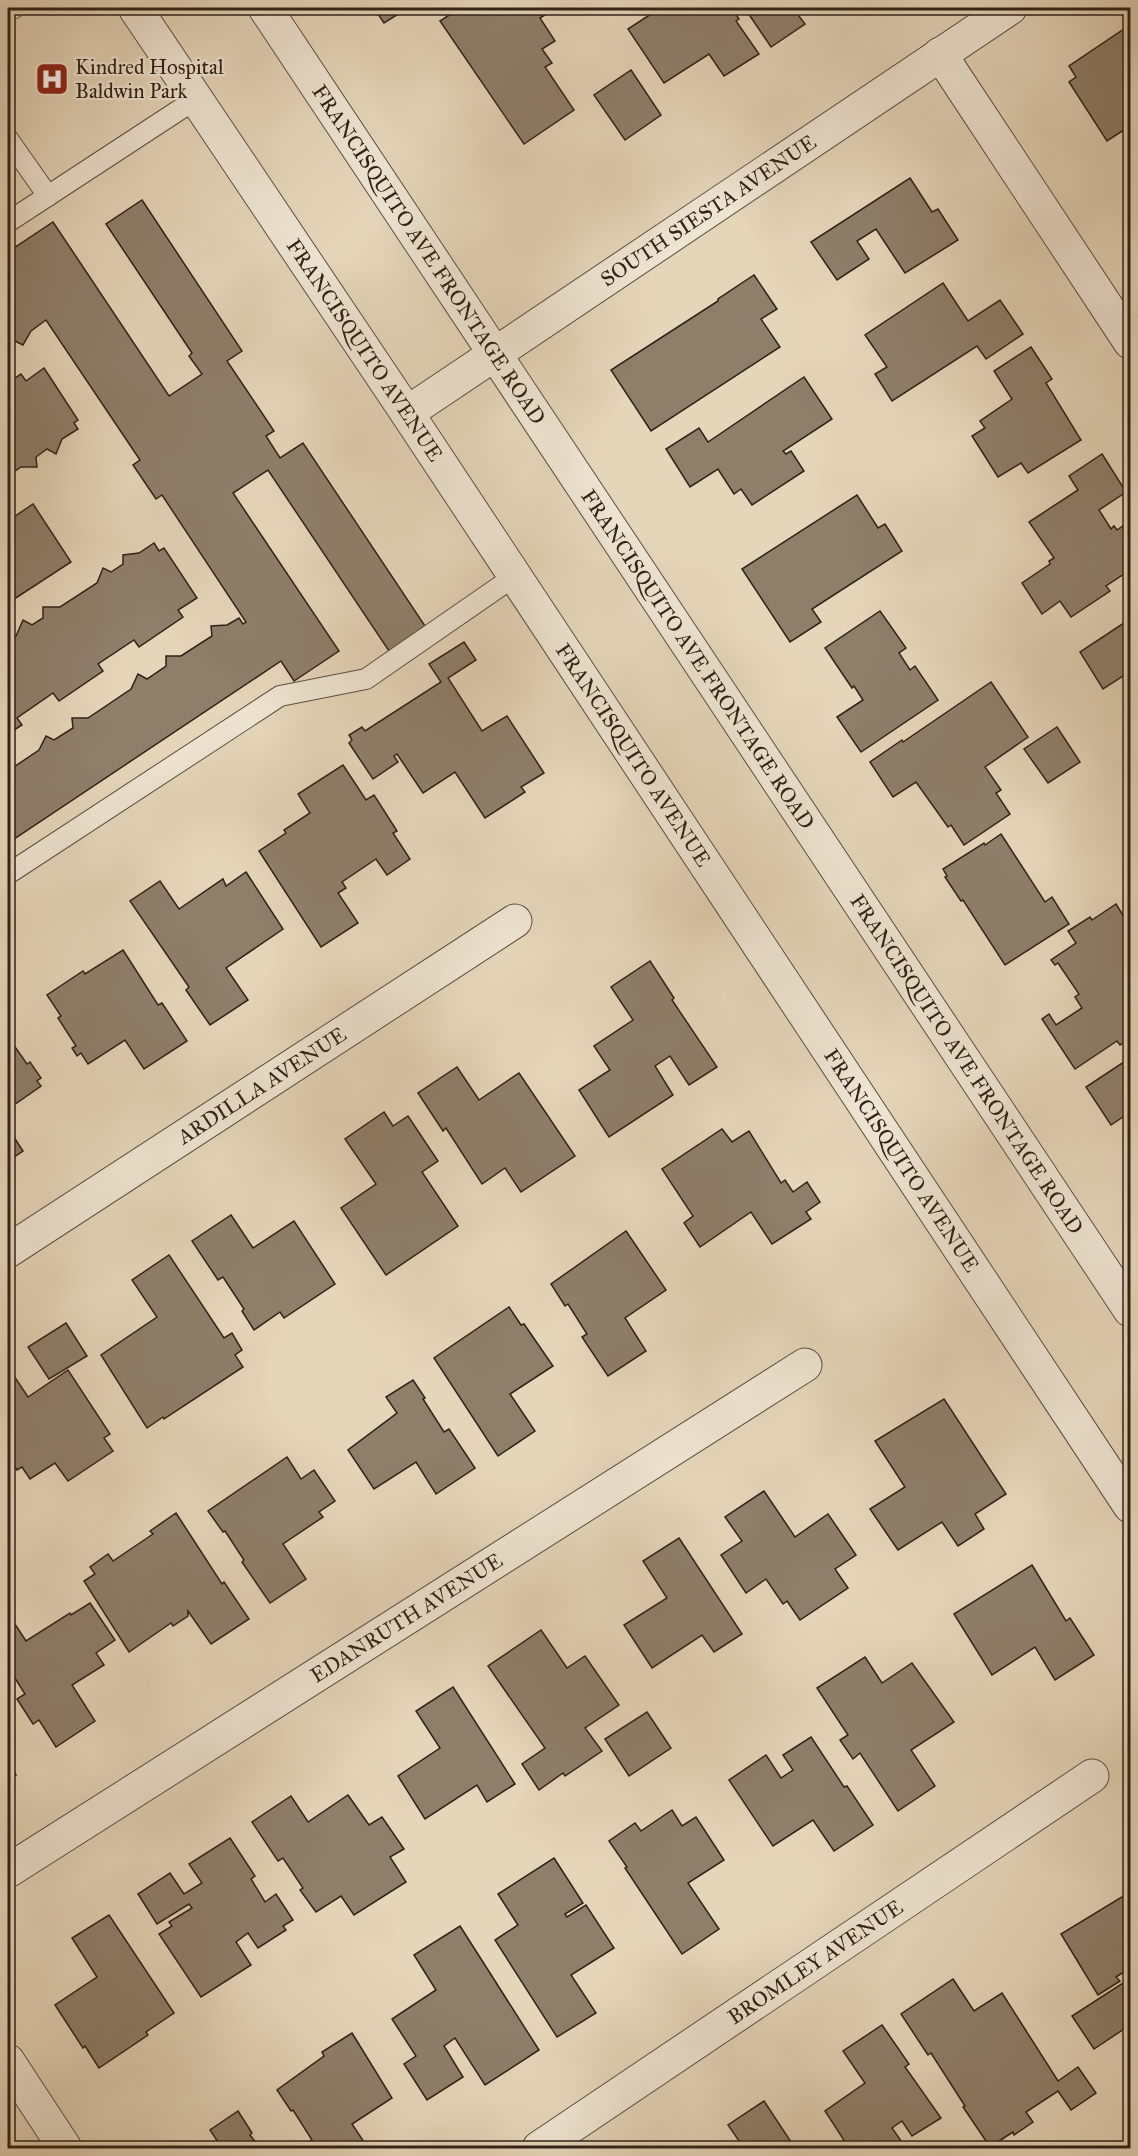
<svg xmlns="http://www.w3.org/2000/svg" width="1138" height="2156" font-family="'IM FELL Great Primer',serif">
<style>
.building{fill:#8e7f6b;stroke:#2f2217;stroke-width:1.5}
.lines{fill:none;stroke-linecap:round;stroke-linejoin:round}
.service-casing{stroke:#5c4f40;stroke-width:22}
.minor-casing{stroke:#5c4f40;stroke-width:35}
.tertiary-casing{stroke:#5c4f40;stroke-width:35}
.service{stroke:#eee4d2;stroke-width:20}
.minor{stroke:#eee4d2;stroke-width:33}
.tertiary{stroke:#eee4d2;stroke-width:33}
.labels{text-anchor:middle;stroke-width:4.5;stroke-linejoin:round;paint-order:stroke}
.poi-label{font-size:21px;fill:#2f2217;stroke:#eee4d2;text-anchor:start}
.street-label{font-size:21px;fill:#2f2217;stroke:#eee4d2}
</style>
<rect width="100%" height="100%" fill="#e5d5b9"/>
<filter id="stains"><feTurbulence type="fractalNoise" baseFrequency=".00333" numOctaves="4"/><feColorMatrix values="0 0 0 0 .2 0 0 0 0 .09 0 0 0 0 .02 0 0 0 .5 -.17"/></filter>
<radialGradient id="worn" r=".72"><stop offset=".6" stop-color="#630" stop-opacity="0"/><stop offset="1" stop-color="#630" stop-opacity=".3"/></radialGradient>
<!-- building -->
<g class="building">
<path d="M374,8H408L384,23Z"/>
<path d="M460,8H553L554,9L540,18L555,41L542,49L552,63L545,67L574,110L524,144L440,21Z"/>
<path d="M660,8H732L739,19L736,21L759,54L724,76L709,54L664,83L628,29Z"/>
<path d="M741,8H793L805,24L771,47L746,10L743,11Z"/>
<path d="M1130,25V126L1107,141L1069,82L1076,77L1069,66Z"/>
<path d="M631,70L661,115L625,140L594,95Z"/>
<path d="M910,178L932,212L938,209L958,240L905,273L876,229L857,241L869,259L837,280L811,242Z"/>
<path d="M142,200L242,351L227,361L274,431L266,436L280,458L303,443L425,626L389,651L268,470L233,493L339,651L294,681L281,661L8,843V771L39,750L46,736L54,740L73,728L72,718H88L131,689L138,674L147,679L166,666V656H181L212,636L211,626L227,625L239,618L243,624L246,622L162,495L156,499L133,465L140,460L46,320L31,331L23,345L15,341L9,346V355H8V252L53,222L169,396L202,374L189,356L192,353L106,224Z"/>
<path d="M754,275L777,309L761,319L780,347L651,431L611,370L718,301V299Z"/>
<path d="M943,283L968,321L1000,300L1023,334L986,359L977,346L892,401L875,374L887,367L865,335Z"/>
<path d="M1031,347L1052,379L1046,383L1081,440L1028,473L1021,463L998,477L972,436L985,428L980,421L1012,399L994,371Z"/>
<path d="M44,368L78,420L74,423L78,429L62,439L56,454L47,449L36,457L37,467H21L8,476V383L21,374L26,381Z"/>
<path d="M804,377L832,419L783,451L786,454L791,451L804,471L752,505L741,489L734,494L718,469L690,487L666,449L699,428L708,442Z"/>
<path d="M1102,454L1126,492L1099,510L1111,529L1114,526L1117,530L1130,521V570L1106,586L1110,591L1071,617L1060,601L1042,614L1022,583L1050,564L1049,561L1054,558L1029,522L1078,490L1069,476Z"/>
<path d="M857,495L878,528L885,524L902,551L812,609L821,622L790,642L742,569Z"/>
<path d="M33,504L71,562L8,603V521Z"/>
<path d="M154,543L159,551L164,548L197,598L178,610L183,617L139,647L134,640L98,664L103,671L59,701L53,693L17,718L22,725L8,734V642L16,636L23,620L32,625L43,618V607H60L97,583L103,568L111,572L123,564V555L139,553Z"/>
<path d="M880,611L906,648L899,653L910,670L915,666L938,700L861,752L837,717L863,700L854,686L852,688L825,648Z"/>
<path d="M1130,619V680L1126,674L1103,689L1080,652Z"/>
<path d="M464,642L476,660L448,678L482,731L507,716L544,773L521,787L525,792L485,818L455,772L423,793L397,754L394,756L398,762L373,779L349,743L352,740L349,735L362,727L365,731L441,682L429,664Z"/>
<path d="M991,682L1028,737L985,767L1001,790L996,793L1010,814L964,845L951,825L948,827L916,782L893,797L870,762L902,740L903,742Z"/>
<path d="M1057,727L1080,762L1048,783L1024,749Z"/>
<path d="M343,765L366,800L374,795L397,831L393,833L410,859L387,875L376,859L342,882L346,888L338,893L358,923L321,947L259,851L286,833L284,830L310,813L298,794Z"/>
<path d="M1001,834L1045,902L1052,897L1069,924L1005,965L963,900L961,901L945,877L947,876L943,869L984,843L985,845Z"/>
<path d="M246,872L283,929L226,968L248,1000L210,1025L186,990L189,987L130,901L160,881L179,909L223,879L226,886Z"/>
<path d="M1116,904L1127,922L1130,920V1039L1120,1045L1117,1041L1075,1069L1042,1019L1049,1014L1056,1025L1082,1008L1075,997L1079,994L1058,963L1055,965L1051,960L1076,943L1068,931L1090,917L1092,920Z"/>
<path d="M123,950L158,1005L162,1003L187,1041L144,1069L125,1040L88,1064L81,1053L77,1056L72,1048L76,1046L58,1018L61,1016L47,995L83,971L85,974Z"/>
<path d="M650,961L674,998L672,1000L717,1067L689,1085L670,1056L655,1066L673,1095L609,1137L579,1090L610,1070L594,1046L633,1020L611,987Z"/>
<path d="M8,1041L11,1045L13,1044L27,1064L30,1062L41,1078L37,1081L41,1086L8,1109Z"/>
<path d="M1130,1058V1112L1111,1125L1086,1087Z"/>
<path d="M457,1067L479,1100L519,1073L575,1156L521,1192L505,1168L482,1184L446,1128L443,1131L418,1093Z"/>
<path d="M384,1112L393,1126L408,1116L438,1161L422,1172L458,1226L386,1275L341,1208L376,1184L345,1139Z"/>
<path d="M8,1128L23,1151L8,1161Z"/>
<path d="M722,1129L732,1142L749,1131L781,1183L785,1180L793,1192L807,1182L820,1202L806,1212L811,1219L772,1244L751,1212L700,1247L684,1223L693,1216L662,1169Z"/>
<path d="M231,1215L253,1248L294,1221L335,1284L284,1318L280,1312L254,1330L242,1311L244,1309L223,1277L218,1280L192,1241Z"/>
<path d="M626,1231L666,1290L625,1318L646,1351L608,1376L582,1337L587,1334L568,1304L565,1306L551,1284Z"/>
<path d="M169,1255L224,1338L232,1333L242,1350L235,1355L243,1367L164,1419L163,1417L147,1428L101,1355L157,1317L132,1280Z"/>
<path d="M509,1307L521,1325L524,1324L553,1366L510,1394L535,1431L498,1456L434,1358Z"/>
<path d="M66,1323L87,1356L49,1379L28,1347Z"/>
<path d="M8,1367L28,1397L68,1370L110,1434L104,1438L113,1451L68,1481L55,1463L30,1479L22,1467L17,1470L8,1457V1454L12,1451L8,1444Z"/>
<path d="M413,1380L425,1398L423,1399L444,1432L449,1429L475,1468L436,1494L416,1462L374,1489L348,1450L397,1413L386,1397Z"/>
<path d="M944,1399L1006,1494L975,1514L984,1529L958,1546L942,1522L898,1550L870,1509L905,1487L875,1441Z"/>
<path d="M287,1457L301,1479L314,1470L335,1501L319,1512L323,1517L283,1544L306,1579L270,1603L242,1562L244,1560L225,1531L223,1532L208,1511Z"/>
<path d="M764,1491L795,1537L828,1514L856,1555L835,1569L848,1588L800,1620L787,1601L783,1604L766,1579L746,1593L721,1555L742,1541L725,1517Z"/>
<path d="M176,1513L222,1584L224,1582L249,1619L211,1644L188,1611V1616L173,1626L171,1623L129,1652L84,1581L95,1574L90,1567L108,1554L113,1561L153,1534L150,1531Z"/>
<path d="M679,1538L742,1634L714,1652L702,1635L652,1668L624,1625L667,1598L643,1561Z"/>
<path d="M1032,1565L1066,1621L1070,1618L1094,1655L1055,1680L1035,1647L992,1675L954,1614Z"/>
<path d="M90,1603L115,1640L96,1653L104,1665L72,1685L95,1721L56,1747L39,1720L33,1724L17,1699L25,1694L8,1667V1625L13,1621L26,1641L70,1613L71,1615Z"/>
<path d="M541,1630L567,1668L585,1656L619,1705L585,1728L602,1751L565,1776L563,1773L539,1790L522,1764L545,1748L488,1666Z"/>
<path d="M865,1657L882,1683L912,1663L954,1722L911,1750L935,1786L898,1811L860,1753L853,1759L840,1740L848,1735L817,1688Z"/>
<path d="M453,1687L515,1784L487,1802L477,1785L425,1819L398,1776L440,1748L416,1711Z"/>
<path d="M647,1712L671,1748L629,1776L605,1739Z"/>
<path d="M811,1737L844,1787L847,1786L873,1825L834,1851L813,1820L773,1846L729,1780L766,1755L781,1778L793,1770L783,1755Z"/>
<path d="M8,1762L16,1775L8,1781Z"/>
<path d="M348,1795L369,1825L382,1817L404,1849L390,1857L406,1882L354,1915L341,1896L316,1912L300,1890L303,1888L283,1858L278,1861L252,1822L291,1796L308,1822Z"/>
<path d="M672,1810L682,1826L696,1817L724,1860L688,1883L719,1929L682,1954L625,1868L627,1867L609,1841L635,1823L641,1831Z"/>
<path d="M230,1838L255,1876L251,1879L265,1902L276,1894L293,1920L283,1926L286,1930L258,1948L248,1933L236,1942L251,1965L201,1997L159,1934L172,1926L169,1922L192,1908L189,1904L157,1924L138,1894L170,1873L184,1894L202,1883L189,1864Z"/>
<path d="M554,1858L583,1903L565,1914L567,1917L586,1905L614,1948L571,1975L596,2013L557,2037L495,1940L518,1925L498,1894Z"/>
<path d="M1125,1895L1130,1904V1968L1116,1977L1120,1981L1098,1995L1061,1934Z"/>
<path d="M109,1915L174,2013L146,2032L148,2035L99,2068L85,2046L83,2048L55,2005L97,1977L72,1938Z"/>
<path d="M460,1926L539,2050L485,2085L455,2038L444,2046L463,2077L427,2100L404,2064L416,2056L392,2019L436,1990L414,1955Z"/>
<path d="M953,1979L974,2011L1002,1993L1058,2081L1078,2067L1096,2093L1071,2110L1058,2091L1026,2112L1033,2122L1014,2135L1013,2132L990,2147L963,2107L965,2106L931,2053L928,2055L901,2014Z"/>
<path d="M1123,1983L1130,1995V2025L1094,2049L1072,2016Z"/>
<path d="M882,2025L909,2064L905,2067L941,2118L912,2136L902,2121L892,2128L906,2148H849L825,2111L865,2083L843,2051Z"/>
<path d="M352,2033L392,2098L352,2124L368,2148H311L307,2143L312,2140L293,2110L291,2111L277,2090L324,2056L322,2052Z"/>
<path d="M764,2101L795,2148H744L728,2125Z"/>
<path d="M238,2111L252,2133L250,2135L260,2148H214L220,2145L210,2130Z"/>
</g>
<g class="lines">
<!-- service casing -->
<g class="service-casing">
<g id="service">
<path d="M8,11L14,8"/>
<path d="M8,139L48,196"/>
<path d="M8,222L196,99"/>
<path d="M8,874L280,696L366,679L515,576"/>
</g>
</g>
<!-- minor casing -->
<g class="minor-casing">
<g id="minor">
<path id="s1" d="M265,8L1130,1310"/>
<path d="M940,54L1130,342"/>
<path id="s2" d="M407,413L1010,8"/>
<path id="s3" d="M8,1251L515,921"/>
<path id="s4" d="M8,1871L805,1365"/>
<path d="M8,2061L65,2148"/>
<path id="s5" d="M539,2148L1092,1776"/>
</g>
</g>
<!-- tertiary casing -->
<g class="tertiary-casing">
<g id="tertiary">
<path id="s6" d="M135,8L407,413L1130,1506"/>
</g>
</g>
<!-- service -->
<use href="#service" class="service"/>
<!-- minor -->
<use href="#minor" class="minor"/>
<!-- tertiary -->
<use href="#tertiary" class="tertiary"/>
</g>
<!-- icons -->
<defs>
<g id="hospital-square" transform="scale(1.725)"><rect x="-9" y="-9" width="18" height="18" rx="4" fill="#8f2418" stroke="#eee4d2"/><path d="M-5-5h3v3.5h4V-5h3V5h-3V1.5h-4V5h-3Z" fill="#fff"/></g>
</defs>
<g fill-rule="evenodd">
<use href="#hospital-square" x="52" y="79"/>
</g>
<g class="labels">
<!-- poi labels -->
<g class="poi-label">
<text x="75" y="74">Kindred Hospital<tspan x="75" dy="24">Baldwin Park</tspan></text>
</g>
<!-- street labels -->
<g class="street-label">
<text dy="7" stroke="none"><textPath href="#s2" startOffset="363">SOUTH SIESTA AVENUE</textPath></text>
<text dy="7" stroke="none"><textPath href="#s1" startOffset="296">FRANCISQUITO AVE FRONTAGE ROAD</textPath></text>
<text dy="7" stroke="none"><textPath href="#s6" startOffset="412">FRANCISQUITO AVENUE</textPath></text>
<text dy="7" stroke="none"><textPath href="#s1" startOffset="782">FRANCISQUITO AVE FRONTAGE ROAD</textPath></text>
<text dy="7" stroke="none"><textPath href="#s6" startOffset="898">FRANCISQUITO AVENUE</textPath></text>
<text dy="7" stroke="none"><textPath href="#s1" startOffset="1268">FRANCISQUITO AVE FRONTAGE ROAD</textPath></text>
<text dy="7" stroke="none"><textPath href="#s3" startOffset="303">ARDILLA AVENUE</textPath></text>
<text dy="7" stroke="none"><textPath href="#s6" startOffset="1384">FRANCISQUITO AVENUE</textPath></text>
<text dy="7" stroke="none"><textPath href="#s4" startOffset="472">EDANRUTH AVENUE</textPath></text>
<text dy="7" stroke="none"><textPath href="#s5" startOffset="333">BROMLEY AVENUE</textPath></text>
</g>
</g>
<!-- margin -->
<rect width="1138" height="2156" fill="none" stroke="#e5d5b9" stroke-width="30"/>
<rect x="9" y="9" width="1120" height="2138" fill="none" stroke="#2f2217" stroke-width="3"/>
<rect x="15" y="15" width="1108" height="2126" fill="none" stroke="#2f2217" stroke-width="1.5"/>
<rect width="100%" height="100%" filter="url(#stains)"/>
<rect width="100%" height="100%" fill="url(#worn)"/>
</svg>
